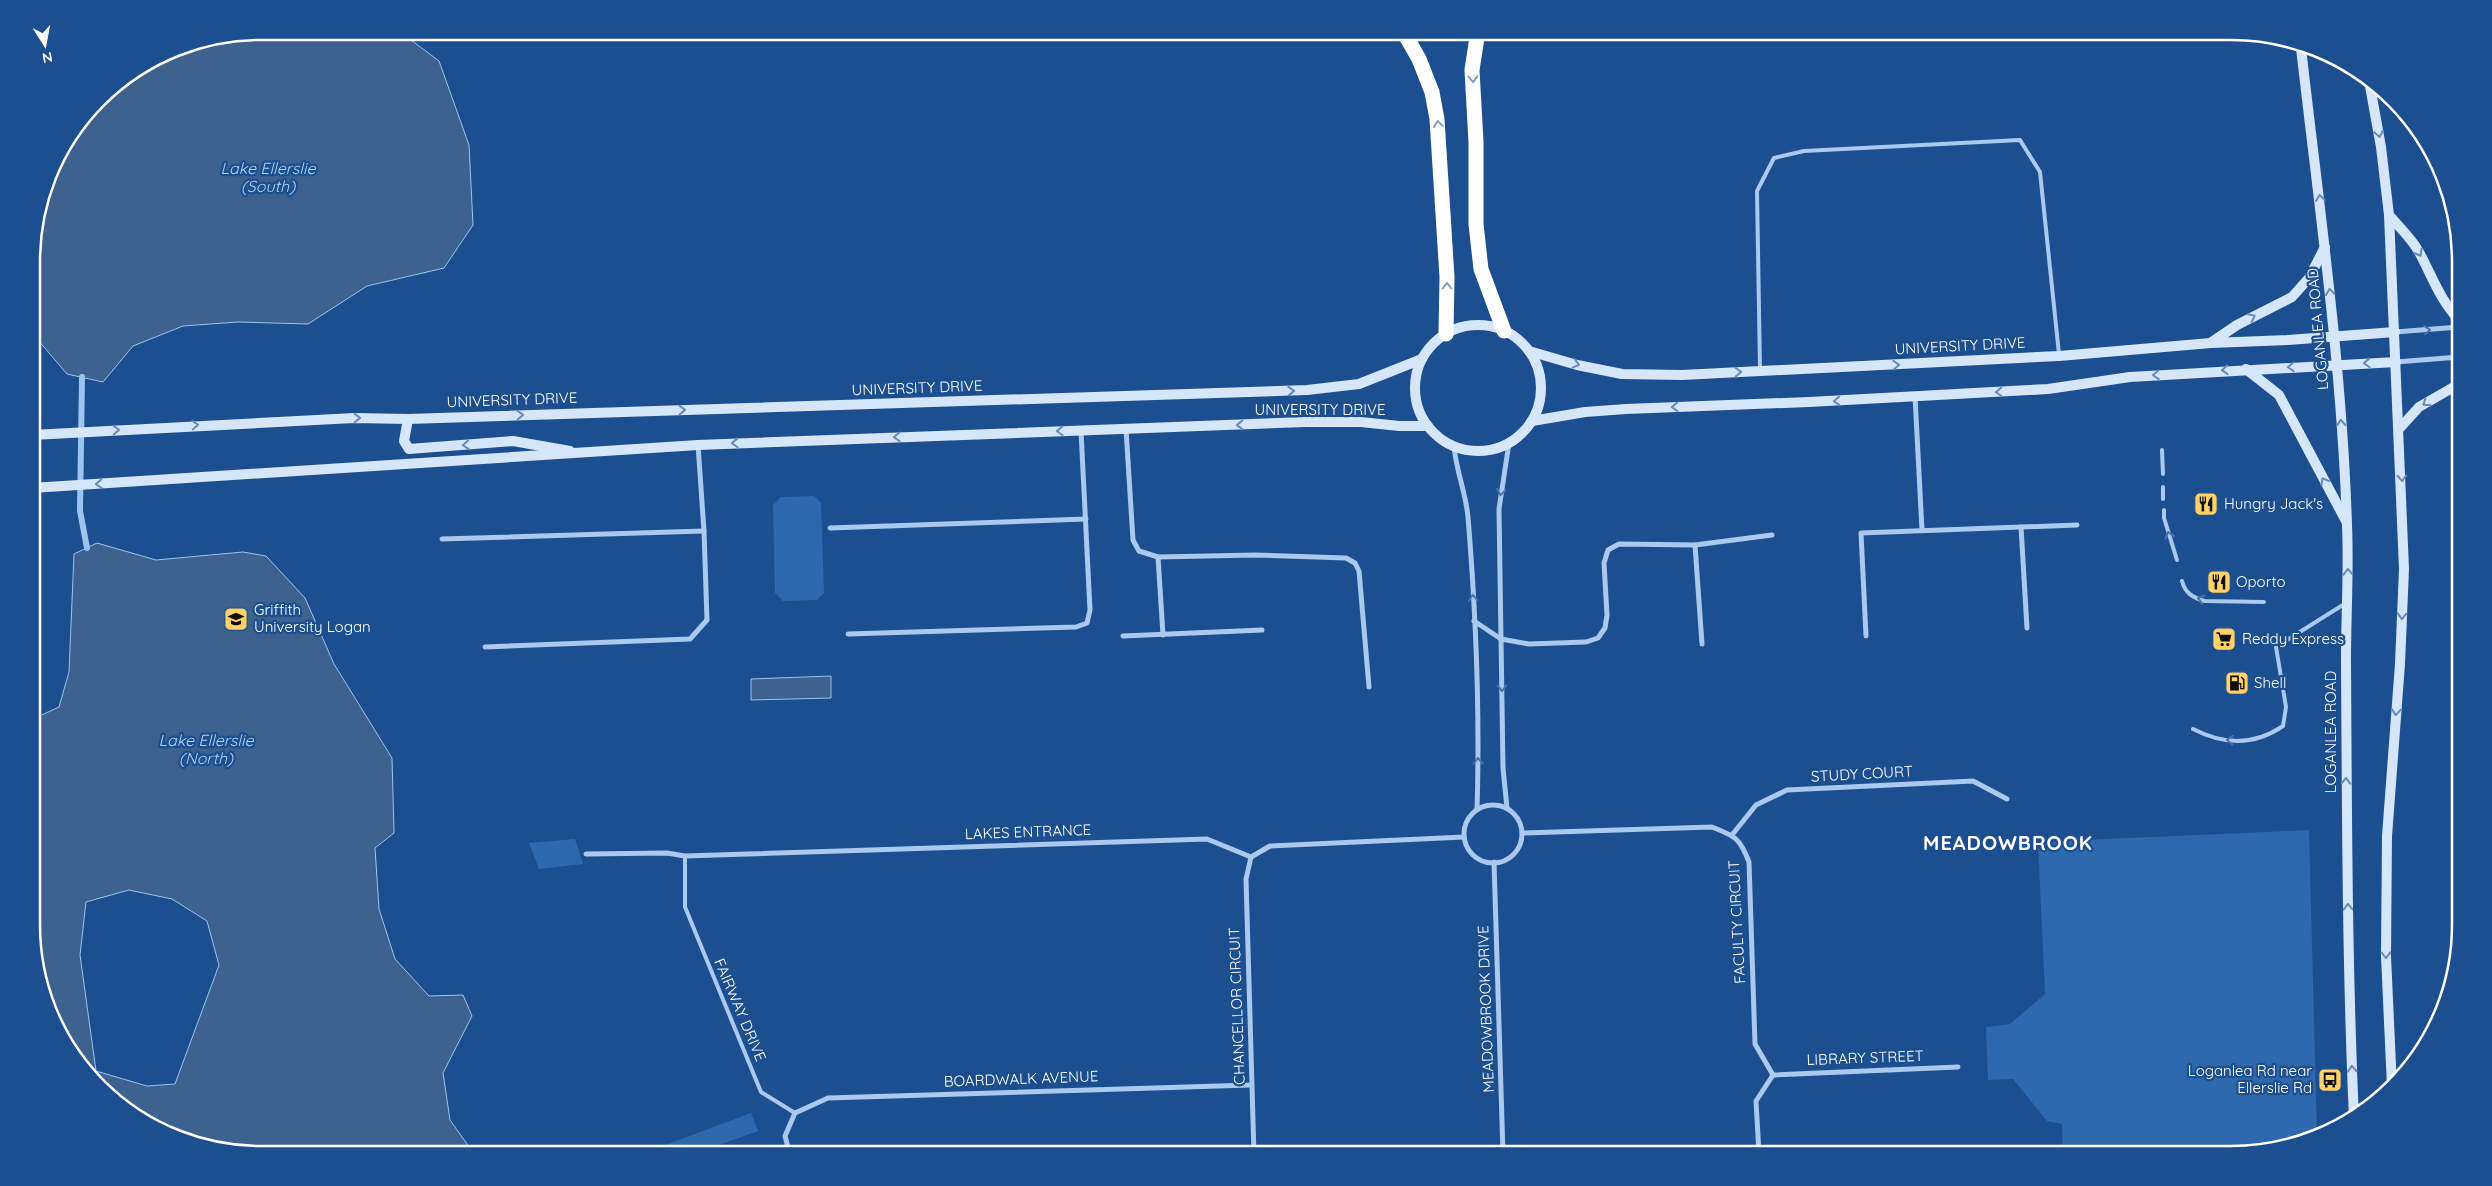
<svg xmlns="http://www.w3.org/2000/svg" width="2492" height="1186" font-family="Quicksand,sans-serif">
<style>
.green{fill:#2e69ad}
.water{fill:#3c6290;stroke:#9cc4f0;fill-rule:evenodd}
.lines{fill:none;stroke-linecap:round;stroke-linejoin:round}
.stream{stroke:#9cc4f0;stroke-width:6}
.lane{stroke:#a9c9ee;stroke-width:4}
.street{stroke:#a9c9ee;stroke-width:5}
.secondary{stroke:#d6e6fa;stroke-width:10}
.highway{stroke:#fff;stroke-width:15}
.oneway{stroke:#829ec1}
.oneway2{stroke:#668bba}
.oneway3{stroke:#4674ac}
.labels{text-anchor:middle;stroke-width:4.5;stroke-linejoin:round;paint-order:stroke}
.street-label{font-size:15px;fill:#fff;stroke:#1b4f8f}
.poi-label{font-size:15px;fill:#fff;stroke:#1b4f8f;text-anchor:start}
.water-label{font-size:16px;font-style:italic;fill:#b5d3f5;stroke:#1b4f8f}
.district-label{font-size:20px;font-weight:bold;letter-spacing:1px;fill:#fff;stroke:#1b4f8f}
.rim{fill:none;stroke:#fff;stroke-width:2.5}
</style>
<rect width="100%" height="100%" fill="#1b4f8f"/>
<!-- green -->
<g class="green">
<path d="M814,496L821,503L824,593L817,600L783,601L775,593L773,505L781,497Z"/>
<path d="M2309,830L2317,1136L2304,1143L2246,1154H2063L2062,1124L2047,1121L2013,1079L1988,1080L1986,1027L2010,1024L2045,994L2038,842Z"/>
<path d="M575,839L583,864L539,869L529,843Z"/>
<path d="M751,1113L758,1131L691,1155H653L652,1150Z"/>
</g>
<!-- water -->
<g class="water">
<path d="M261,31H399L439,61L469,145L473,225L444,268L367,286L308,324L238,322L183,326L133,346L103,382L67,374L32,333V246L55,159L109,89L173,49Z"/>
<path d="M97,543L156,560L243,552L266,556L305,598L334,664L392,758L394,833L375,848L379,909L395,959L429,996L463,995L472,1016L443,1073L450,1120L472,1151L479,1155H261L160,1131L79,1065L49,1013L33,955V719L59,707L69,672L74,554ZM129,890L172,899L207,921L219,965L175,1084L147,1086L96,1071L80,955L86,902Z"/>
<path d="M831,676V698L751,700V679Z"/>
</g>
<g class="lines">
<!-- stream -->
<path class="stream" d="M82,377L80,511L87,548"/>
<!-- lane -->
<g class="lane">
<path d="M1760,369L1757,191L1774,158L1804,151L2020,140L2040,172L2059,354"/>
<path d="M2162,450L2163,474"/>
<path d="M2163,487V499"/>
<path d="M2164,510V518L2177,560"/>
<path d="M2182,581C2185,593 2193,598 2205,601L2264,602"/>
<path d="M2193,729C2224,745 2254,746 2283,726L2286,707L2276,647L2346,603"/>
<path d="M685,856V907L761,1092L795,1113"/>
</g>
<!-- street -->
<g class="street">
<path d="M2395,332L2459,327"/>
<path d="M2396,362L2459,357"/>
<path d="M1915,396L1922,530"/>
<path d="M1126,429L1133,540L1139,551L1158,557L1255,555L1346,558L1355,563L1359,571L1369,687"/>
<path d="M1454,446C1456,471 1466,493 1468,517C1476,614 1480,713 1477,810"/>
<path d="M2021,527L2027,628"/>
<path d="M830,528L1086,519"/>
<path d="M442,539L704,531"/>
<path d="M1695,545L1702,644"/>
<path d="M1158,557L1163,635"/>
<path d="M1474,621L1501,639L1529,644L1586,642L1598,638L1605,628L1607,615L1604,563L1608,550L1619,544L1695,545L1772,535"/>
<path d="M848,634L1076,627L1087,623L1090,610L1081,431"/>
<path d="M1123,636L1262,630"/>
<path d="M1866,636L1861,533L2077,525"/>
<path d="M485,647L690,639L707,620L704,531L698,445"/>
<circle cx="1493" cy="834" r="29"/>
<path d="M1507,808L1503,768L1499,509L1509,443"/>
<path d="M1522,833L1712,827C1735,836 1740,838 1749,862L1755,1044L1773,1075L1756,1101L1759,1154"/>
<path d="M1732,835L1756,805L1787,790L1973,781L2007,799"/>
<path d="M586,854L667,853L685,856L1207,839L1251,857L1270,846L1464,837"/>
<path d="M1251,857L1246,879L1254,1155"/>
<path d="M1494,862L1503,1154"/>
<path d="M1773,1075L1958,1067"/>
<path d="M790,1155L785,1136L795,1113L828,1098L1251,1085"/>
</g>
<!-- secondary -->
<g class="secondary">
<path d="M2301,48C2319,206 2342,365 2347,525C2349,570 2346,615 2346,660C2347,813 2347,965 2354,1118"/>
<path d="M2370,86L2381,147L2389,215L2404,569L2400,664L2387,836L2386,956L2392,1087"/>
<path d="M2389,215C2399,227 2412,239 2419,252C2432,276 2440,300 2459,320"/>
<circle cx="1478" cy="388" r="63"/>
<path d="M2212,342L2237,325L2292,297L2309,278L2325,247"/>
<path d="M1529,351L1577,365L1622,374L1682,375L2059,356L2211,343L2288,340L2395,332"/>
<path d="M2246,369L2279,395L2346,521"/>
<path d="M408,419L404,441L409,449L513,441L570,451"/>
<path d="M1532,421L1585,412L1626,409L1809,402L2048,389L2130,377L2396,362"/>
<path d="M2399,429L2419,407L2459,384"/>
<path d="M32,435L354,418L408,419L1307,390L1359,384L1422,359"/>
<path d="M32,488L698,445L1306,422H1361L1399,426H1428"/>
</g>
<!-- highway -->
<g class="highway">
<path d="M1403,31L1419,59L1432,92L1437,119L1447,277L1446,334"/>
<path d="M1478,31L1472,70L1476,142V224L1481,269L1504,331"/>
</g>
</g>
<!-- one-way arrows -->
<defs><path id="oneway-chevron" d="M-2-3.5L2.5 0L-2 3.5" fill="none" stroke-width="1.6" stroke-linecap="round" stroke-linejoin="round" transform="scale(1.25)"/></defs>
<g class="oneway">
<use href="#oneway-chevron" transform="translate(1473 79) rotate(88)"/>
<use href="#oneway-chevron" transform="translate(1438 124) rotate(-98)"/>
<use href="#oneway-chevron" transform="translate(1447 286) rotate(-90)"/>
</g>
<g class="oneway2">
<use href="#oneway-chevron" transform="translate(2379 134) rotate(80)"/>
<use href="#oneway-chevron" transform="translate(2320 198) rotate(-97)"/>
<use href="#oneway-chevron" transform="translate(2419 253) rotate(61)"/>
<use href="#oneway-chevron" transform="translate(2330 292) rotate(-96)"/>
<use href="#oneway-chevron" transform="translate(2252 317) rotate(-26)"/>
<use href="#oneway-chevron" transform="translate(2367 363) rotate(178)"/>
<use href="#oneway-chevron" transform="translate(1576 364) rotate(15)"/>
<use href="#oneway-chevron" transform="translate(1896 365) rotate(-3)"/>
<use href="#oneway-chevron" transform="translate(2291 367) rotate(177)"/>
<use href="#oneway-chevron" transform="translate(2225 370) rotate(177)"/>
<use href="#oneway-chevron" transform="translate(1738 372) rotate(-2)"/>
<use href="#oneway-chevron" transform="translate(2156 375) rotate(176)"/>
<use href="#oneway-chevron" transform="translate(1291 391) rotate(-2)"/>
<use href="#oneway-chevron" transform="translate(1999 392) rotate(177)"/>
<use href="#oneway-chevron" transform="translate(1837 401) rotate(177)"/>
<use href="#oneway-chevron" transform="translate(2426 403) rotate(145)"/>
<use href="#oneway-chevron" transform="translate(1675 407) rotate(178)"/>
<use href="#oneway-chevron" transform="translate(682 410) rotate(-2)"/>
<use href="#oneway-chevron" transform="translate(520 415) rotate(-2)"/>
<use href="#oneway-chevron" transform="translate(357 418)"/>
<use href="#oneway-chevron" transform="translate(2341 423) rotate(-93)"/>
<use href="#oneway-chevron" transform="translate(195 425) rotate(-3)"/>
<use href="#oneway-chevron" transform="translate(1240 425) rotate(178)"/>
<use href="#oneway-chevron" transform="translate(116 430) rotate(-3)"/>
<use href="#oneway-chevron" transform="translate(1060 431) rotate(178)"/>
<use href="#oneway-chevron" transform="translate(897 437) rotate(178)"/>
<use href="#oneway-chevron" transform="translate(735 443) rotate(178)"/>
<use href="#oneway-chevron" transform="translate(466 445) rotate(175)"/>
<use href="#oneway-chevron" transform="translate(2402 478) rotate(87)"/>
<use href="#oneway-chevron" transform="translate(2324 481) rotate(-119)"/>
<use href="#oneway-chevron" transform="translate(99 484) rotate(176)"/>
<use href="#oneway-chevron" transform="translate(2348 572) rotate(-91)"/>
<use href="#oneway-chevron" transform="translate(2402 616) rotate(92)"/>
<use href="#oneway-chevron" transform="translate(2396 712) rotate(95)"/>
<use href="#oneway-chevron" transform="translate(2346 781) rotate(-89)"/>
<use href="#oneway-chevron" transform="translate(2348 907) rotate(-91)"/>
<use href="#oneway-chevron" transform="translate(2386 955) rotate(89)"/>
<use href="#oneway-chevron" transform="translate(2352 1069) rotate(-93)"/>
</g>
<g class="oneway3">
<use href="#oneway-chevron" transform="translate(2427 330) rotate(-5)"/>
<use href="#oneway-chevron" transform="translate(1501 492) rotate(97)"/>
<use href="#oneway-chevron" transform="translate(2169 535) rotate(-107)"/>
<use href="#oneway-chevron" transform="translate(1473 598) rotate(-93)"/>
<use href="#oneway-chevron" transform="translate(2201 599) rotate(-166)"/>
<use href="#oneway-chevron" transform="translate(1502 688) rotate(89)"/>
<use href="#oneway-chevron" transform="translate(2230 740) rotate(-177)"/>
<use href="#oneway-chevron" transform="translate(1478 761) rotate(-91)"/>
</g>
<!-- icons -->
<defs>
<g id="restaurant-square" transform="scale(1.25)"><rect x="-9" y="-9" width="18" height="18" rx="4" fill="#ffd166" stroke="#1b4f8f"/><path d="M-5-6h1v4h1v-4h1v4h1v-4h1v5L-1.5 .5V6h-2V.5L-5-1ZM5-6V6H3V1.5H1.5Q1.5-4 5-6Z" fill="#111"/></g>
<g id="university-square" transform="scale(1.25)"><rect x="-9" y="-9" width="18" height="18" rx="4" fill="#ffd166" stroke="#1b4f8f"/><path d="M0-5L7-2L0 1L-7-2ZM-4 1L0 2.5L4 1V4Q0 6-4 4Z" fill="#111"/></g>
<g id="supermarket-square" transform="scale(1.25)"><rect x="-9" y="-9" width="18" height="18" rx="4" fill="#ffd166" stroke="#1b4f8f"/><path d="M-6-5.5h2.5l.6 2H6L4.5 2H-2.5L-4.4-4H-6ZM-1.5 3.2a1.3 1.3 0 1 0 .1 0ZM3 3.2a1.3 1.3 0 1 0 .1 0Z" fill="#111"/></g>
<g id="fuel-square" transform="scale(1.25)"><rect x="-9" y="-9" width="18" height="18" rx="4" fill="#ffd166" stroke="#1b4f8f"/><path d="M-5.5-6h7V0h2V4h1.3V-2.5L3-4.5l.8-.8L6-3V5H2.5V1h-1V6h-7ZM-4.2-4.7v3.2H.2V-4.7Z" fill="#111"/></g>
<g id="bus-square" transform="scale(1.25)"><rect x="-9" y="-9" width="18" height="18" rx="4" fill="#ffd166" stroke="#1b4f8f"/><path d="M-5-6H5V4H4V6H2V4H-2V6H-4V4H-5ZM-3.5-4V0h7V-4ZM-3.5 1.2v1.5H-2V1.2ZM2 1.2v1.5H3.5V1.2Z" fill="#111"/></g>
</defs>
<g fill-rule="evenodd">
<use href="#restaurant-square" x="2206" y="504"/>
<use href="#restaurant-square" x="2219" y="582"/>
<use href="#university-square" x="236" y="619"/>
<use href="#supermarket-square" x="2224" y="639"/>
<use href="#fuel-square" x="2237" y="683"/>
<use href="#bus-square" x="2330" y="1080"/>
</g>
<g class="labels">
<!-- street labels -->
<g class="street-label">
<text transform="translate(2318 329) rotate(-95)" y="5">LOGANLEA ROAD</text>
<text transform="translate(1960 346) rotate(-3)" y="5">UNIVERSITY DRIVE</text>
<text transform="translate(917 388) rotate(-2)" y="5">UNIVERSITY DRIVE</text>
<text transform="translate(512 400) rotate(-2)" y="5">UNIVERSITY DRIVE</text>
<text x="1320" y="415">UNIVERSITY DRIVE</text>
<text transform="translate(2331 732) rotate(-90)" y="5">LOGANLEA ROAD</text>
<text transform="translate(1862 774) rotate(-3)" y="5">STUDY COURT</text>
<text transform="translate(1028 832) rotate(-2)" y="5">LAKES ENTRANCE</text>
<text transform="translate(1737 922) rotate(-93)" y="5">FACULTY CIRCUIT</text>
<text transform="translate(1237 1006) rotate(-92)" y="5">CHANCELLOR CIRCUIT</text>
<text transform="translate(1486 1009) rotate(-92)" y="5">MEADOWBROOK DRIVE</text>
<text transform="translate(740 1010) rotate(67)" y="5">FAIRWAY DRIVE</text>
<text transform="translate(1865 1058) rotate(-2)" y="5">LIBRARY STREET</text>
<text transform="translate(1021 1079) rotate(-2)" y="5">BOARDWALK AVENUE</text>
</g>
<!-- poi labels -->
<g class="poi-label">
<text x="2224" y="509">Hungry Jack's</text>
<text x="2236" y="587">Oporto</text>
<text x="254" y="615">Griffith<tspan x="254" dy="17">University Logan</tspan></text>
<text x="2242" y="644">Reddy Express</text>
<text x="2254" y="688">Shell</text>
<text x="2312" y="1076" text-anchor="end">Loganlea Rd near<tspan x="2312" dy="17">Ellerslie Rd</tspan></text>
</g>
<!-- water labels -->
<g class="water-label">
<text x="268" y="174">Lake Ellerslie<tspan x="268" dy="18">(South)</tspan></text>
<text x="206" y="746">Lake Ellerslie<tspan x="206" dy="18">(North)</tspan></text>
</g>
<!-- district labels -->
<g class="district-label">
<text x="2008" y="850">MEADOWBROOK</text>
</g>
</g>
<!-- crop -->
<path d="M0 0H2492V1186H0ZM261 40H2231A221 221 0 0 1 2452 261V925A221 221 0 0 1 2231 1146H261A221 221 0 0 1 40 925V261A221 221 0 0 1 261 40Z" fill="#1b4f8f" fill-rule="evenodd"/>
<path class="rim" d="M261 40H2231A221 221 0 0 1 2452 261V925A221 221 0 0 1 2231 1146H261A221 221 0 0 1 40 925V261A221 221 0 0 1 261 40Z"/>
<!-- north arrow -->
<g transform="translate(45 45) rotate(169)" stroke="#1b4f8f" stroke-width="4" paint-order="stroke">
<path d="M0-4L9 19L0 12L-9 19Z" fill="#ffffff"/>
<text y="-8" font-size="14" font-weight="bold" text-anchor="middle" fill="#ffffff">N</text>
</g>
</svg>
